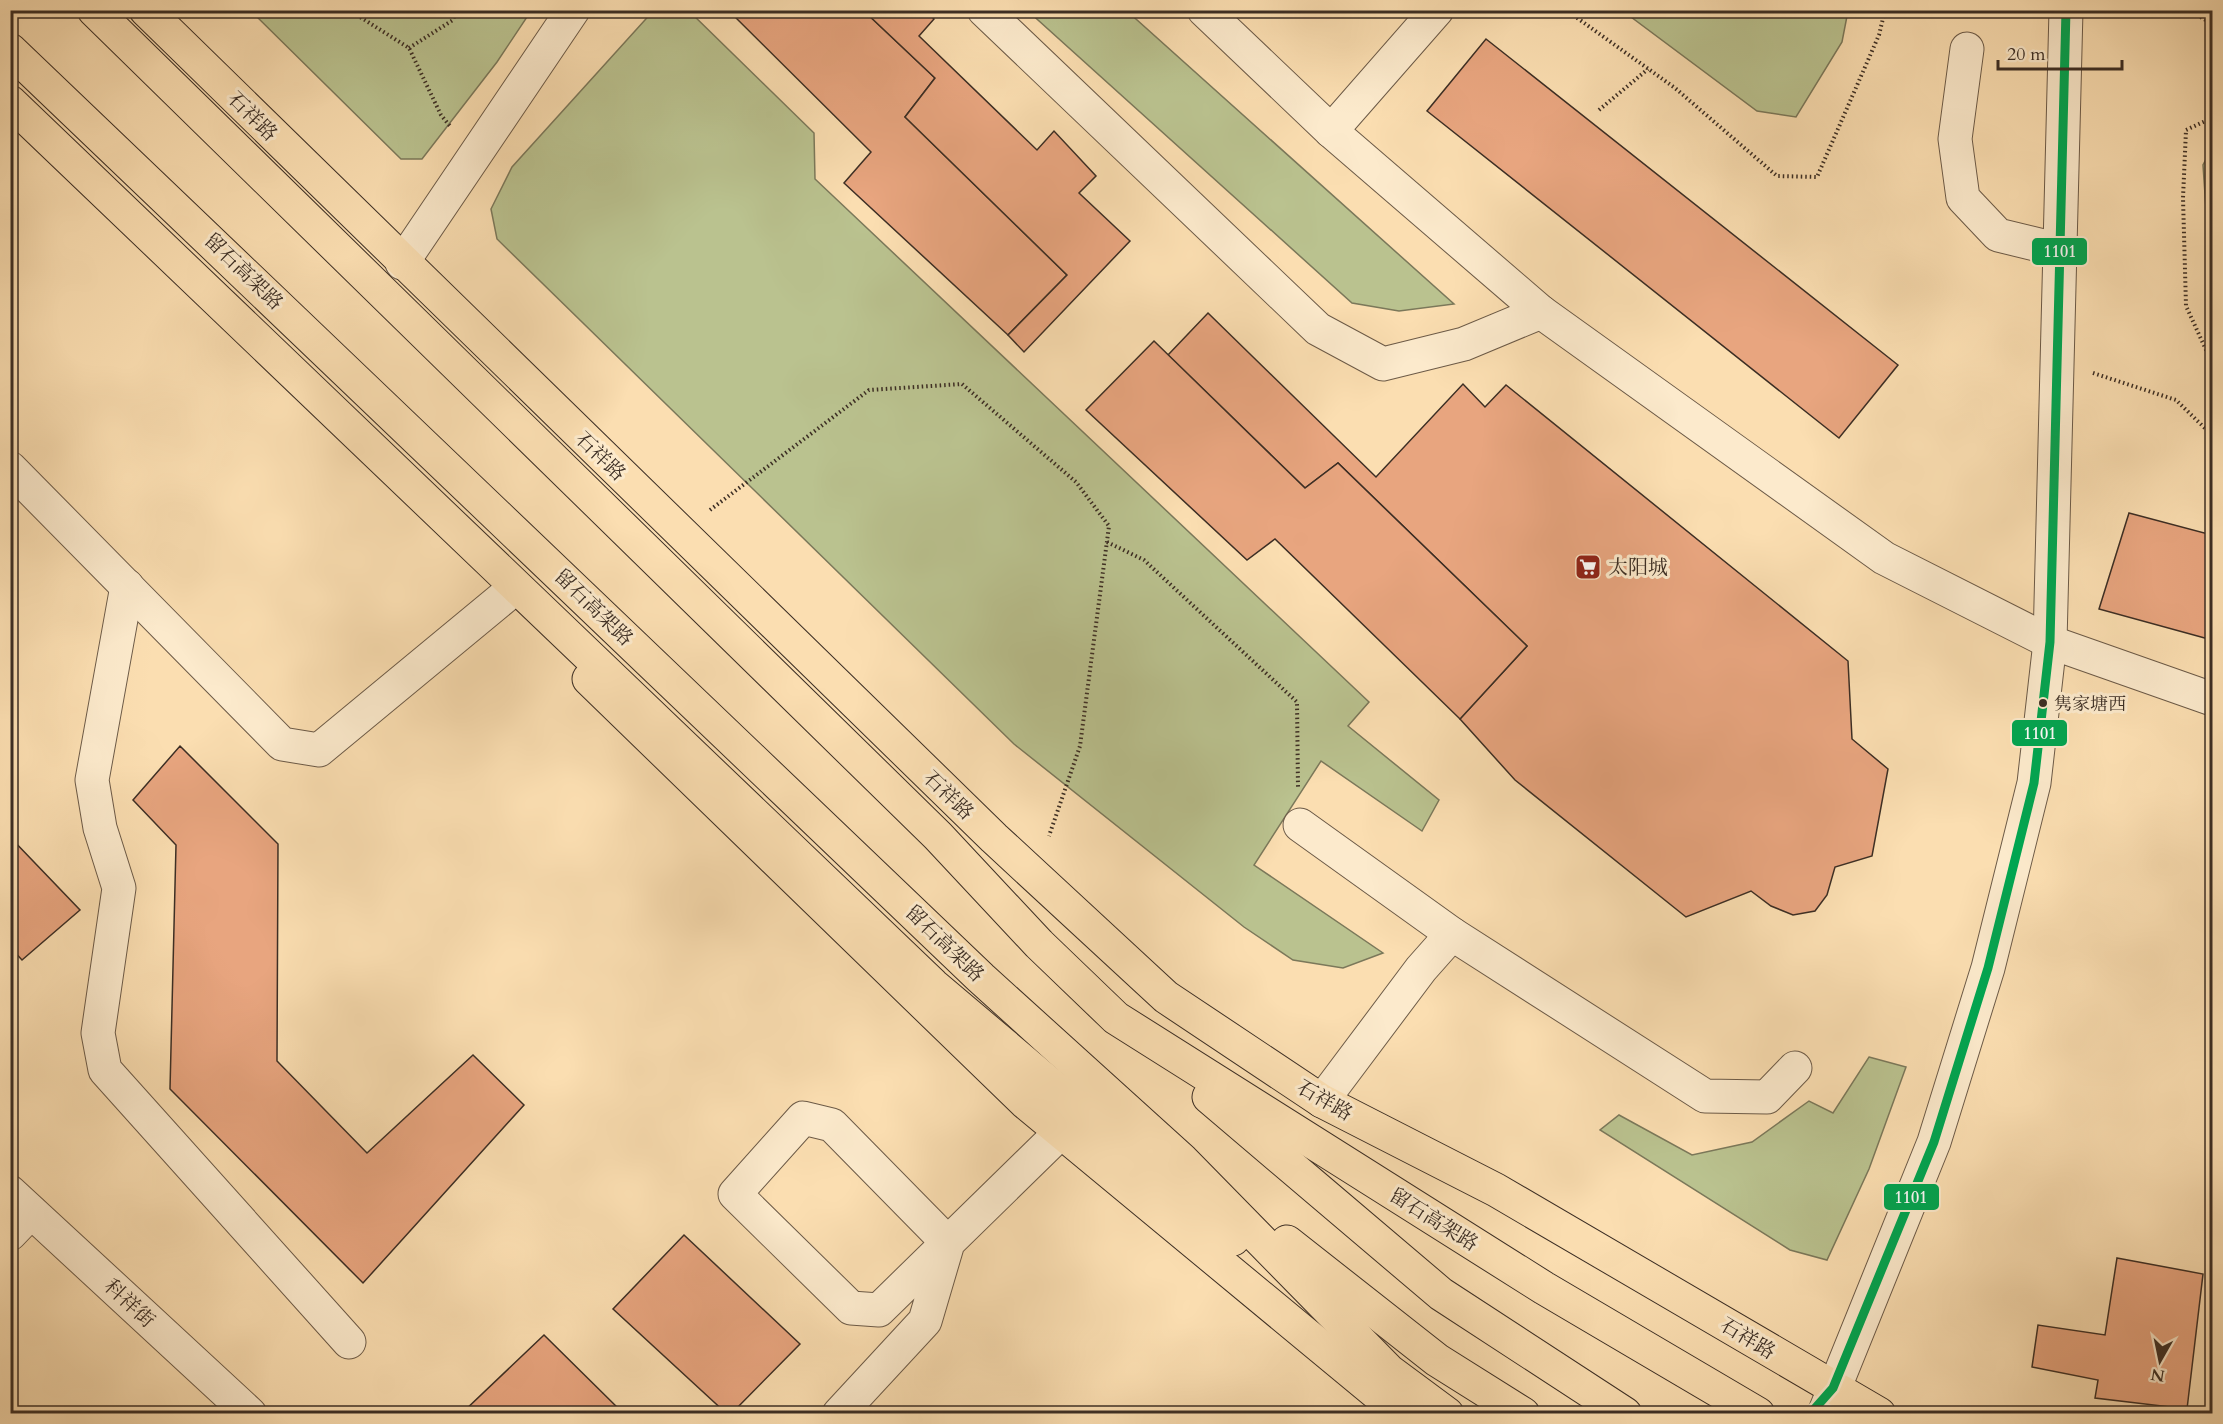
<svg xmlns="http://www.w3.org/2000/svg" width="2223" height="1424" font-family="Cardo,'Noto Serif SC',serif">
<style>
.green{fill:#bac28f;stroke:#7b785a;stroke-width:1.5}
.building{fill:#e8a57f;stroke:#3c2e24;stroke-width:1.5}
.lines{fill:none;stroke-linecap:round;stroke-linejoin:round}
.minor-casing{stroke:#6c5a47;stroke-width:35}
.major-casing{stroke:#3c2e24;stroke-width:35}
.highway-casing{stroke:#3c2e24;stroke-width:35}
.path{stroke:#3c2e24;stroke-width:4;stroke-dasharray:1.5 3;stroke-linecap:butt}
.minor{stroke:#fceacc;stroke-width:33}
.major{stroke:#fbdeb1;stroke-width:33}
.highway{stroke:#fbdeb1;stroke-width:33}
.bus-1-casing{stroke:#fceacc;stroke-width:14}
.bus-1{stroke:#00a651;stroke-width:9}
.bus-dot{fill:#3c2e24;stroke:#fceacc;stroke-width:2}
.labels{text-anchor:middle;stroke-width:6;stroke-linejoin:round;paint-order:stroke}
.bus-label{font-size:18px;fill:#3c2e24;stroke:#fceacc;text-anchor:start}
.street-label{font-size:20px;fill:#3c2e24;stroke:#fceacc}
.poi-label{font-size:20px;fill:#3c2e24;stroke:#fceacc;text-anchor:start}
.line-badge{stroke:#fceacc;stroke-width:2}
.badge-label{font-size:16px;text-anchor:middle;font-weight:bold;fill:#fff}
</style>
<rect width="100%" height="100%" fill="#fbdeb1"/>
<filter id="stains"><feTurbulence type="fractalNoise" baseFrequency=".00333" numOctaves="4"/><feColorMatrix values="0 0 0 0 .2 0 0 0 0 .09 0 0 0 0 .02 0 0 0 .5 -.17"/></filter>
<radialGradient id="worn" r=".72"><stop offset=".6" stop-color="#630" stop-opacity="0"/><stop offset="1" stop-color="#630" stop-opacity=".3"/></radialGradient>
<!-- green -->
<g class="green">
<path d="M654,10L689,11L814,133L815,179L1369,702L1348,726L1439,800L1422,831L1321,761L1254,865L1383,953L1343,968L1293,960L1244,927L1014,744L497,239L491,209L512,167Z"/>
<path d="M251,11H531L497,62L422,159H401Z"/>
<path d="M1028,11H1127L1454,304L1399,311L1352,303Z"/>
<path d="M1623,11H1848L1842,42L1796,117L1757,111Z"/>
<path d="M2212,148V297L2203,165Z"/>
<path d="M1869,1057L1906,1067L1869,1169L1827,1260L1790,1250L1600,1130L1619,1115L1692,1155L1752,1142L1809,1101L1833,1113Z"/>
</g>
<!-- building -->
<g class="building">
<path d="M728,10H863L935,78L905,117L1067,275L1008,335L844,183L871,152Z"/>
<path d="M863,10H926L934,19L919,36L1037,150L1054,131L1096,176L1079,193L1130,241L1024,352L1008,335L1067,275L905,117L935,78Z"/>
<path d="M1486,39L1898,365L1839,438L1427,111Z"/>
<path d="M1208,313L1376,477L1463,384L1485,407L1506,385L1848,661L1852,739L1888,769L1872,856L1835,867L1827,895L1815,911L1793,915L1771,906L1751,891L1686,917L1515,780L1460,719L1527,646L1338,463L1305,488L1168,355Z"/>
<path d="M1154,341L1305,488L1338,463L1527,646L1460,719L1275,539L1247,560L1086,410Z"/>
<path d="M2129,513L2212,535V640L2099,609Z"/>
<path d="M180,746L278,844L277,1061L367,1153L473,1055L524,1105L363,1283L170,1089L176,845L133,800Z"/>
<path d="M10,837L80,910L22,960L10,947Z"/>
<path d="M684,1235L800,1344L731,1414H727L613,1309Z"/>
<path d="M2117,1258L2203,1274L2187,1409L2095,1398L2098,1380L2032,1367L2038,1325L2105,1335Z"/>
<path d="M544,1335L624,1414H461Z"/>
</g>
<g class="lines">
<!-- minor casing -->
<g class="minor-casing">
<g id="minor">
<path d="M984,10L1318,329L1383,364L1464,344L1541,312"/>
<path d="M1204,10L1331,131L1541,312L1884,558L2050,642L2212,699"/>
<path d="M1967,49L1955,139L1963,198L1998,235L2060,250"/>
<path d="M1331,131L1437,10"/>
<path d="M402,263L573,10"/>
<path d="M10,468L282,744L319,750L504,597"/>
<path d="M127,586L92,780L100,828L119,888L98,1033L105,1070L349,1342"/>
<path d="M1300,825L1452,934"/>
<path d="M1322,1101L1421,969L1452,934L1705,1096L1767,1097L1795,1068"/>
<path d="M10,1192L250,1414"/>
<path d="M10,1234L31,1212"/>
<path d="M839,1414L925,1321L948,1243L832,1125L803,1118L735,1194L851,1308L879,1310L1061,1132"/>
<path d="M1824,1414L1934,1142L1988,968L2034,783L2050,642L2066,10"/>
</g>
</g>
<!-- major casing -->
<g class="major-casing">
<g id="major">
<path d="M146,10L994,838L1166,997L1322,1101L1496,1190L1879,1414"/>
<path d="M589,679L1025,1102L1402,1414"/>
</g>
</g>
<!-- highway casing -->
<g class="highway-casing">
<g id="highway">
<path d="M94,10L938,836L1039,944L1116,1018L1544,1288L1758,1414"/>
<path d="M10,50L981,978L1182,1160L1389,1371L1447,1414"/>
<path d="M10,102L933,985L1233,1239"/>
<path d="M1209,1097L1441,1294L1625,1414"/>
<path d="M1287,1242L1437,1360L1523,1414"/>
</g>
</g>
<!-- path -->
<g class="path">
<path d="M349,10L409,48L441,115L450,126"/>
<path d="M1566,10L1675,88L1777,176L1817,177L1879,35L1885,10"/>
<path d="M2189,10L2212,24"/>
<path d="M409,48L453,20L456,10"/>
<path d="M1599,110L1648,69"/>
<path d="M2212,118L2186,130L2183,198L2186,306L2212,363"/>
<path d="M2093,373L2176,400L2212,435"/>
<path d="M710,510L869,390L962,384L1076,482L1109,526L1080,746L1049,836"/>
<path d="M1107,542L1144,560L1297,702L1298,789"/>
</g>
<!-- minor -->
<use href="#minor" class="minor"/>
<!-- major -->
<use href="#major" class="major"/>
<!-- highway -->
<use href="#highway" class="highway"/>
<!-- bus-1 casing -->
<g class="bus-1-casing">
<path id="bus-1" d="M1810,1414L1833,1388L1934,1142L1988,968L2034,783L2050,642L2066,10"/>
</g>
<!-- bus-1 -->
<use href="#bus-1" class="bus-1"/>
</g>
<!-- icons -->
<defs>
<g id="supermarket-square" transform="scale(1.35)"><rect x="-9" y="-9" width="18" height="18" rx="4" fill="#8f2418" stroke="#fceacc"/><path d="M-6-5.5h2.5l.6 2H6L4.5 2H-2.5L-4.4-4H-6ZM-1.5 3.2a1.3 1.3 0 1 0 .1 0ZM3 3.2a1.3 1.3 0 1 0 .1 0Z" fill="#fff"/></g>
</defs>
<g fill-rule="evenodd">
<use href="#supermarket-square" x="1588" y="567"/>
</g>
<!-- markers -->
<circle class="bus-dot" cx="2043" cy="703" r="5"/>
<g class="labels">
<!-- bus labels -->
<g class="bus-label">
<text x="2054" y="710">隽家塘西</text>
</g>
<!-- street labels -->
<g class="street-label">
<text transform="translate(253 116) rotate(45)" y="7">石祥路</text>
<text transform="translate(244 271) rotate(44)" y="7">留石高架路</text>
<text transform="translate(601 456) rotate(44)" y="7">石祥路</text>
<text transform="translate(594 607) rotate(44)" y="7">留石高架路</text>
<text transform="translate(949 795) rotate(44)" y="7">石祥路</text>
<text transform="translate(945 943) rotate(44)" y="7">留石高架路</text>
<text transform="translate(1325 1100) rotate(30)" y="7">石祥路</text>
<text transform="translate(1434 1219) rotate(32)" y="7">留石高架路</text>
<text transform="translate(130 1303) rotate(43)" y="7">科祥街</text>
<text transform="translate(1748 1338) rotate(31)" y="7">石祥路</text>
</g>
<!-- poi labels -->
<g class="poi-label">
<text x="1608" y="574">太阳城</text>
</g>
</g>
<g class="line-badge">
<rect x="2031" y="237" width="57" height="29" rx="6" fill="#00a651"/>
<rect x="2011" y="719" width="57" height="28" rx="6" fill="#00a651"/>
<rect x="1883" y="1183" width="57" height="28" rx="6" fill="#00a651"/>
</g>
<g class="badge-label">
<text x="2060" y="257">1101</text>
<text x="2040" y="739">1101</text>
<text x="1911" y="1203">1101</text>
</g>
<!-- margin -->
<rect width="2223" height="1424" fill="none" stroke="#fbdeb1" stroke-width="36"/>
<rect x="12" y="12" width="2199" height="1400" fill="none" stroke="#3c2e24" stroke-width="3"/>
<rect x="18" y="18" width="2187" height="1388" fill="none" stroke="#3c2e24" stroke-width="1.5"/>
<!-- north arrow -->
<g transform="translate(2160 1361) rotate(189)" stroke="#fceacc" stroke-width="4.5" paint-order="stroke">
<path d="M0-4.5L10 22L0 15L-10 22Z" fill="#3c2e24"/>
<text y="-9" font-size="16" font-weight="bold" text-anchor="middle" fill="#3c2e24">N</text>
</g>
<!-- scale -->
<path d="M1998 60v9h124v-9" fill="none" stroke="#3c2e24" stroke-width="3"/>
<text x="2007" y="60" font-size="18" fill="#3c2e24" stroke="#fceacc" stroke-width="4.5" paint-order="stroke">20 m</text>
<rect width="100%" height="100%" filter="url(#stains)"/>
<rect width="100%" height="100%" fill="url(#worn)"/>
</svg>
